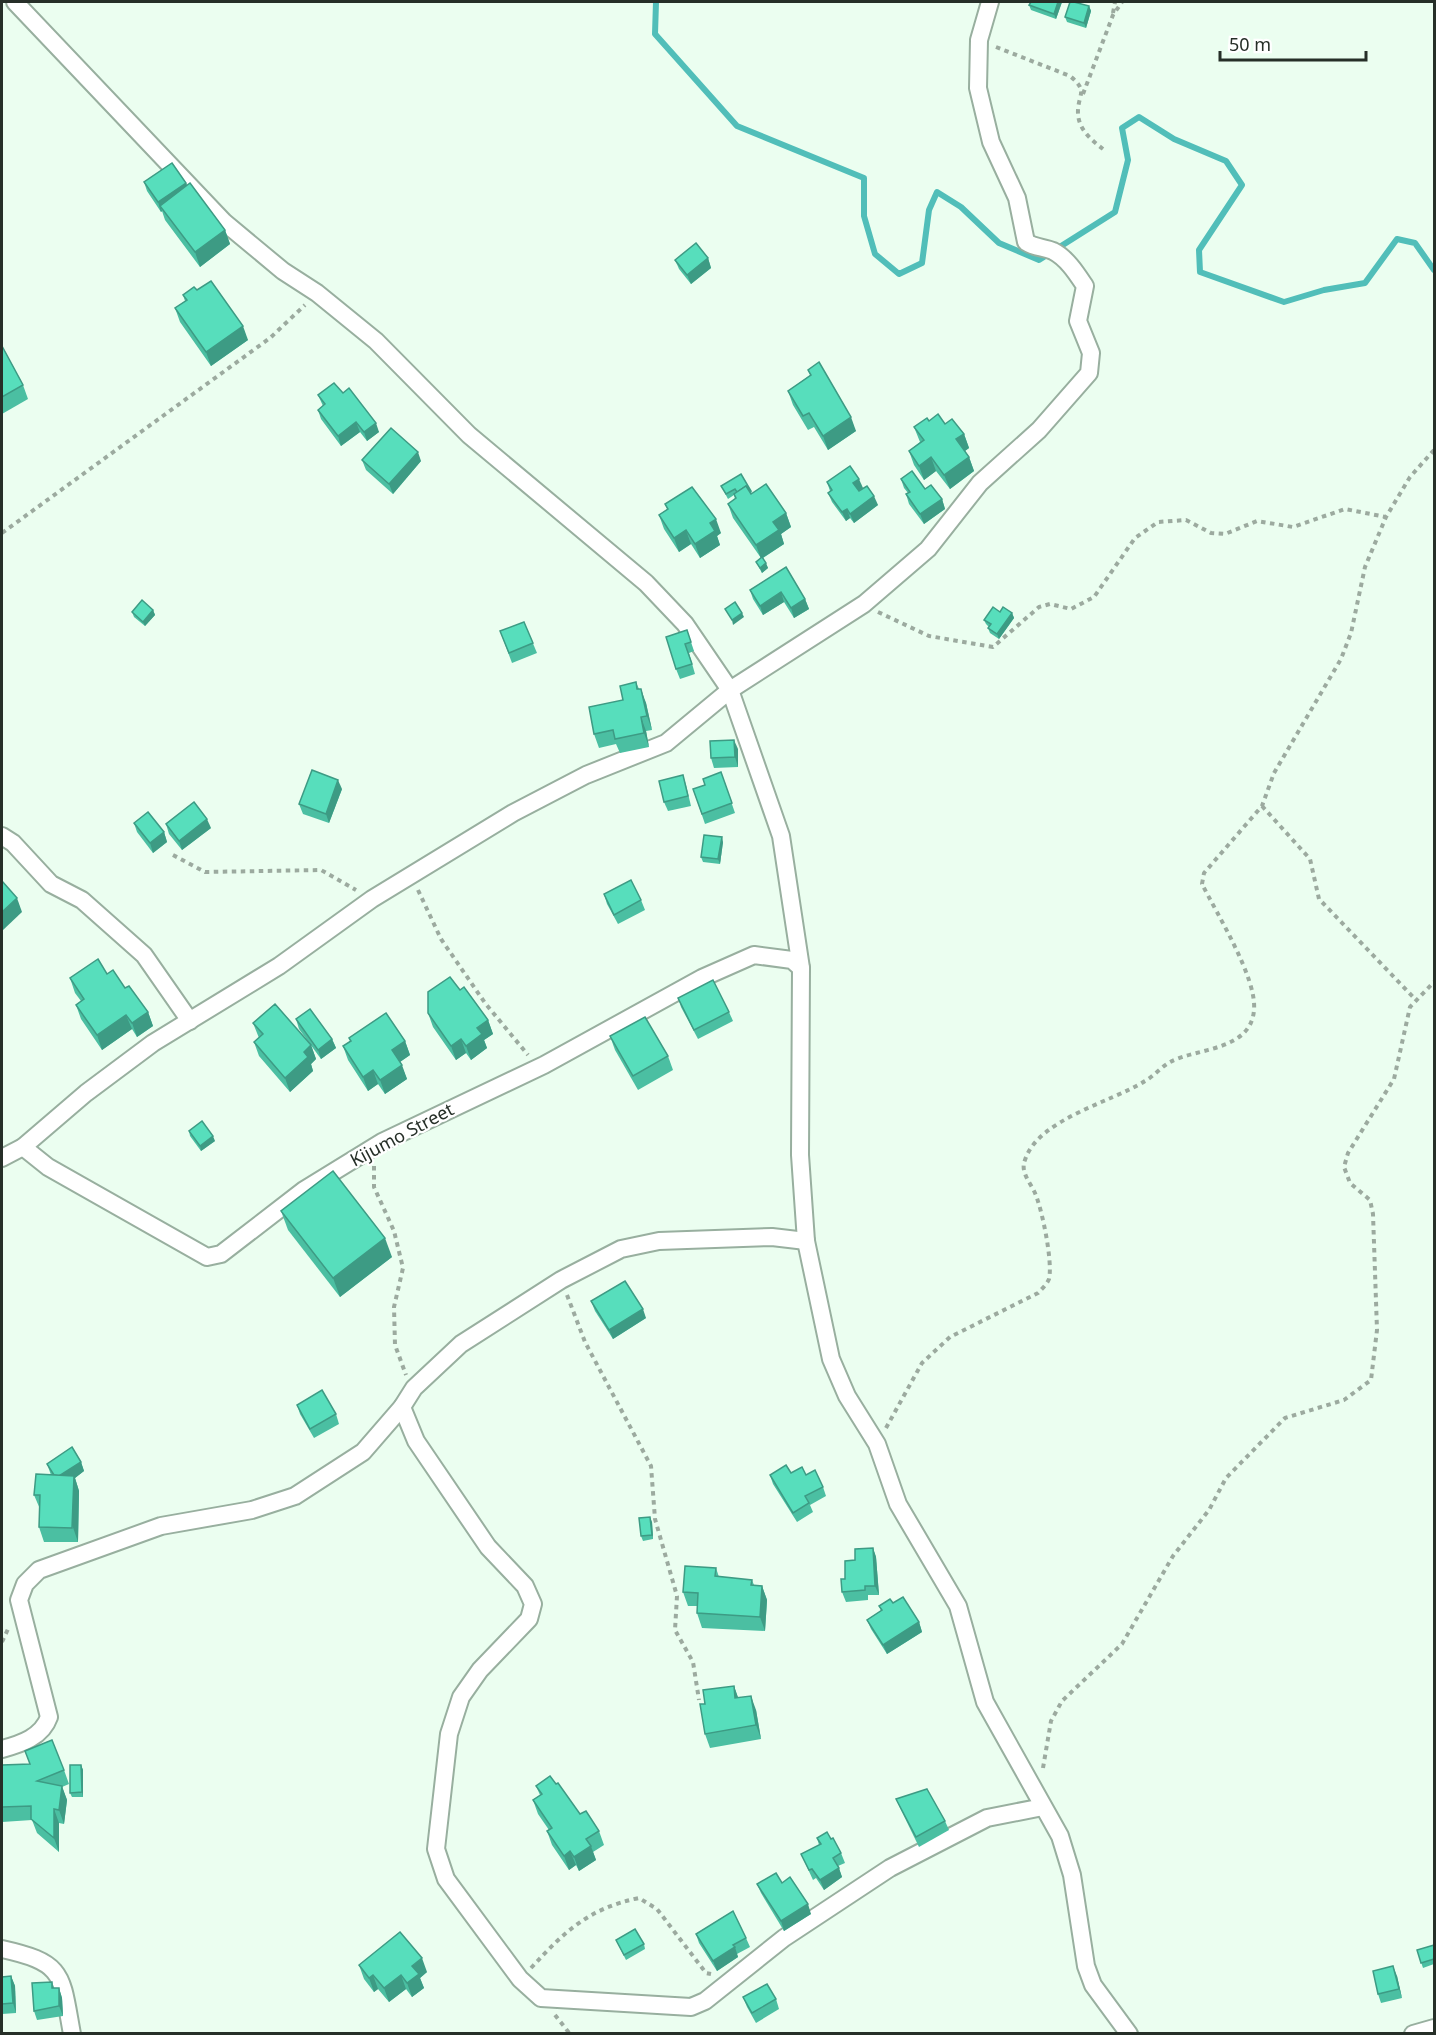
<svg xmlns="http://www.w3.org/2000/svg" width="1436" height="2035" font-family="'Noto Sans',sans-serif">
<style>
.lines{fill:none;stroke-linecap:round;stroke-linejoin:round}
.stream{stroke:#51beb9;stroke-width:6}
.minor-casing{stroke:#98af9f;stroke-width:20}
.path{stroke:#9caa9f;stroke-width:4;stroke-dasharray:4.5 4.5;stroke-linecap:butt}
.minor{stroke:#fff;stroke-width:16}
.wall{fill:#4bbfa2}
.shaded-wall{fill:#3d9b84}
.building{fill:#57debc;stroke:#3d9b84;stroke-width:1.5}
.labels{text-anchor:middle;stroke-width:4.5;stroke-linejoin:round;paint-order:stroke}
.street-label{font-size:18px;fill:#262f28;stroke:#fff}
</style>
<rect width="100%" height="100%" fill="#ebfef0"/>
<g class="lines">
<!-- stream -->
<path class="stream" d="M656,2L655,34L737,126L864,178V216L875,254L899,274L922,263L929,210L937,192L961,207L999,243L1039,260L1115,212L1128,160L1122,128L1139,117L1174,139L1226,161L1242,185L1199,250L1200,272L1284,302L1324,290L1365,283L1397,239L1415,243L1434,270"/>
<!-- minor casing -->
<g class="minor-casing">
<g id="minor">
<path d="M15,2L224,222L283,271L317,293L376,341L469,435L646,583L685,624L730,690L781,836L801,968L800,1155L806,1241L831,1359L847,1396L877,1444L898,1504L958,1606L985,1702L1060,1836L1072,1875L1086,1966L1093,1985L1129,2034"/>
<path d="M2,836L13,843L51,884L82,900L144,955L190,1021"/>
<path d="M23,1147L48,1167L207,1257L221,1254L304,1190L382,1142L544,1065L702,978L754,955L792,960L801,968"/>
<path d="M2,1158L23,1147L86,1093L153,1043L279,966L372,899L513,813L586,775L666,743L730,690L864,604L928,549L980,483L1039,430L1089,373L1091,353L1078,321L1085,286C1077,274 1067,258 1053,251C1044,247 1035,248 1026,242L1017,198L991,142L978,88L979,40L990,2"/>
<path d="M402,1407L416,1441L488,1547L525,1586L533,1604L529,1619L480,1670L461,1697L449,1734L436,1849L446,1879L520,1979L541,1998L691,2007L705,2001L784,1938L890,1868L987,1818L1043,1807"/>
<path d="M2,1749C21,1744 42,1737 49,1717L19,1600L25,1584L39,1570L161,1526L252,1510L295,1496L363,1452L402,1407L414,1388L461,1344L561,1280L621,1249L659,1241L772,1237L806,1241"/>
<path d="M2,1949C65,1963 61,1974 72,2034"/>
<path d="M1413,2034L1434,2028"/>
</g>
</g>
<!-- path -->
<g class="path">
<path d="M1113,13L1115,2"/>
<path d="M996,47L1070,76C1088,91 1079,93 1078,110C1077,128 1090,139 1103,149"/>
<path d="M1083,94L1113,15L1122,2"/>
<path d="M2,533L270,338L305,305"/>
<path d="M878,612L929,636L993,647L1039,607L1050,604L1071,609L1094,597L1135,538L1158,522L1186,520L1211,533L1225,534L1257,521L1293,527L1345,509L1386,517"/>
<path d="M1262,806L1310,859L1319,899L1415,999"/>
<path d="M173,855L205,872L321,870L356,890"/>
<path d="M418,890L441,939L485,1003L528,1055"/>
<path d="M374,1166V1187L394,1231L403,1268L394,1307L395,1345L406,1375"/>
<path d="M567,1295L585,1342L651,1466L655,1519L677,1596L675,1630L693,1662L699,1700"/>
<path d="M886,1428L922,1363L950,1337L1038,1293C1042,1289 1047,1284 1049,1279C1053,1262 1042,1209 1035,1193C1030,1182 1020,1172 1025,1160C1038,1119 1112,1102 1145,1081C1154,1076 1161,1067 1170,1062C1196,1048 1251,1051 1254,1010C1257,978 1217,914 1202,884L1204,873L1262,806L1274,773L1341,659L1351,633L1365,567L1386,517L1410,477L1434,450"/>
<path d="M2,1642L8,1629"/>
<path d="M1043,1768L1051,1721L1062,1701L1122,1644L1173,1556L1209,1510L1226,1478L1285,1418L1344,1400L1371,1380L1377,1330L1373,1214L1370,1200L1350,1183L1344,1167L1348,1153L1394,1079L1410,1007L1434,982"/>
<path d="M531,1968C564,1932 589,1908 639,1898L657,1909L706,1973L711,1974"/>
<path d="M555,2015L570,2034"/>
</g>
<!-- minor -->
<use href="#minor" class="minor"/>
</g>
<!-- wall -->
<g class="wall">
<path d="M1062,2L1056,19L1031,10L1029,5Z"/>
<path d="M1089,6L1091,11L1086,28L1067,22L1065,17Z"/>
<path d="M144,182L186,183L187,185L225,230L230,244L200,267L165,220L162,211L161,212L147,191Z"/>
<path d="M708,258L711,268L691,284L679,269L675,260Z"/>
<path d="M197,290L248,340L211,366L180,322L175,308L185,301L183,295Z"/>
<path d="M2,346L23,385L28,399L2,414Z"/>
<path d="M808,370L856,431L828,450L814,427L808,430L793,405L788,391L810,375Z"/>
<path d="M343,393L379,432L367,441L360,432L341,446L321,419L318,410L323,406L318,395Z"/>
<path d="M929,421L945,424L964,434L969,448L965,451L969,457L974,471L950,489L936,471L924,480L914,465L909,451L920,442L914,427Z"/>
<path d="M362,460L421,461L393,494L366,470Z"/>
<path d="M901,479L925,489L942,499L945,509L924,524L909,504L906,494L908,493L904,488Z"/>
<path d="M827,482L863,488L859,491L878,505L854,523L850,518L846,521L832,502L828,493L830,491Z"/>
<path d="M721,486L751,491L752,494L786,513L791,527L781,534L784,544L763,558L768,568L762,573L756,562L761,558L733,518L728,504L735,499L734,495L728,499Z"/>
<path d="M665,504L721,533L717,536L720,545L700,558L691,544L679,552L664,529L659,515L667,509Z"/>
<path d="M786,567L805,599L809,609L794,618L784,602L763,615L753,599L750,590Z"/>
<path d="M153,610L155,615L145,626L134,617L132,612Z"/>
<path d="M1000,612L1012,613L1014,618L999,639L990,633L988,628L989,627L986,624L984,620Z"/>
<path d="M524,622L537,653L512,663L500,631Z"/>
<path d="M687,630L694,651L689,653L695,674L680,679L676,669Z"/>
<path d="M636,682L639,689L646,703L652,730L646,731L649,747L620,753L616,744L599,748L594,734L623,700Z"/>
<path d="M738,749V767L714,768L711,758Z"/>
<path d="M721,772L735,813L705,824L693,789L705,785Z"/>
<path d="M683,775L686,785L691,806L668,811L664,802Z"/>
<path d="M342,789L329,823L303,814L299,804Z"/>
<path d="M134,823L164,832L167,842L153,853L137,832Z"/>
<path d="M166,824L211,828L182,850L169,834Z"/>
<path d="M723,842L720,864L703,862L701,857Z"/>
<path d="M604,894L641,900L645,910L618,924L607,904Z"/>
<path d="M107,974L125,988L148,1012L153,1026L137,1037L132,1029L102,1050L81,1019L76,1005L81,1001L75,993L70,978Z"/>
<path d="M460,990L488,1020L493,1034L484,1040L487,1048L471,1060L466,1053L456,1060L433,1027L428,1013Z"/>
<path d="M678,998L729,1012L733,1021L698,1039L681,1007Z"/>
<path d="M296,1019L332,1039L336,1048L321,1059L299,1029Z"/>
<path d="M253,1023L311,1045L316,1059L311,1064L313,1071L290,1092L259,1056L254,1042L259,1038Z"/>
<path d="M610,1036L668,1056L673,1070L638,1090L615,1050Z"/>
<path d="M349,1038L405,1041L410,1055L400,1062L407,1079L385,1094L378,1084L368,1091L348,1060L343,1046L350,1041Z"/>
<path d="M189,1131L215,1141L201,1151L190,1136Z"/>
<path d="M281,1211L392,1257L340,1297L288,1230Z"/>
<path d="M591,1301L646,1318L613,1339L595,1311Z"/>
<path d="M297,1405L336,1414L339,1424L314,1438L300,1414Z"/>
<path d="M81,1462L84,1471L75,1478L79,1491L78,1542H44L39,1527L40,1509L34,1495L51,1475L47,1464Z"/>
<path d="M791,1473L806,1475L823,1487L826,1496L810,1505L813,1512L797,1522L773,1484L770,1475Z"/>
<path d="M652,1522L653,1539L643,1541L641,1536Z"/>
<path d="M873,1548L876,1557L879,1595H868V1600L846,1602L842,1592L855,1560Z"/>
<path d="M716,1568L719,1577L752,1580L754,1585L762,1586L767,1600L765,1631L702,1628L697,1613V1606H688L683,1592Z"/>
<path d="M893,1603L919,1622L922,1632L887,1654L871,1629L867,1620L881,1611L879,1606Z"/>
<path d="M734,1686L738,1698L756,1710L761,1739L710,1748L705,1734V1704Z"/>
<path d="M2,1765L64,1770L69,1784L62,1787L67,1800L64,1824L59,1823V1852L37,1833L32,1820L2,1822Z"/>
<path d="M81,1765L83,1770V1797H72L70,1793Z"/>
<path d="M536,1786L580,1814L599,1831L604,1845L593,1852L596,1860L579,1871L576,1865L569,1870L552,1845L547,1831L549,1830L538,1814L533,1800L540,1795Z"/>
<path d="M896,1799L945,1821L949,1830L919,1847L900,1808Z"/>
<path d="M817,1838L841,1853L845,1863L838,1866L842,1877L824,1890L816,1878L813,1880L801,1854L819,1845Z"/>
<path d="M782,1883L811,1914L784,1931L761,1893L757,1884Z"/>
<path d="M696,1934L746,1938L750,1947L737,1954L738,1957L717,1971L699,1943Z"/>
<path d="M616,1940L644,1944L645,1949L626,1960Z"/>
<path d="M1434,1945V1964L1423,1968L1417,1950Z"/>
<path d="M359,1965L427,1972L420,1978L424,1988L412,1997L406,1989L389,2002L378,1989L374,1992L364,1979Z"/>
<path d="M11,1976L15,1986L16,2013L2,2014V1977Z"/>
<path d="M1397,1976L1402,1998L1381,2003L1378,1994Z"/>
<path d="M52,1982L54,1988H59L62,1998L63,2016L37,2020L34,2011Z"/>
<path d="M743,1997L776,1999L779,2009L756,2023L747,2007Z"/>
</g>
<!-- shaded-wall -->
<g class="shaded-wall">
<path d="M1058,2H1062L1056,19L1054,14Z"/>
<path d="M1089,6L1091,11L1086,28L1084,23Z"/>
<path d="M186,183L190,193L160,206L162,211L161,212L158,202Z"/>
<path d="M225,230L230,244L200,267L195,252Z"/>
<path d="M708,258L711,268L691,284L687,275Z"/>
<path d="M243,326L248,340L211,366L206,352Z"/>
<path d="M851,417L856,431L828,450L823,436Z"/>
<path d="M356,422L360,432L341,446L338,436Z"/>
<path d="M376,423L379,432L367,441L364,432Z"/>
<path d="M964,434L969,448L962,453L956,439Z"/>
<path d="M418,452L421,461L393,494L389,484Z"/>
<path d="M931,457L936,471L924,480L919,466Z"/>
<path d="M969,457L974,471L950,489L944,475Z"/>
<path d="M859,479L863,488L856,492L853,483Z"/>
<path d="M874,496L878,505L854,523L850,514Z"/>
<path d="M942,499L945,509L924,524L920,514Z"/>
<path d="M847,509L850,518L846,521L842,512Z"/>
<path d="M786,513L791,527L781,534L784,544L761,559L756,545L773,522Z"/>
<path d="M716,519L721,533L717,536L720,545L700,558L695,544L710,523Z"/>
<path d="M686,530L691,544L679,552L674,538Z"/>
<path d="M766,563L768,568L762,573L760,568Z"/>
<path d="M781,592L784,602L763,615L760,606Z"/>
<path d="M805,599L809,609L794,618L791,608Z"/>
<path d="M153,610L155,615L145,626L143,622Z"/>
<path d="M742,613L744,617L733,625L732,620Z"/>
<path d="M1012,613L1014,618L999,639L997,634Z"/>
<path d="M641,689L646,703L652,730L647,716Z"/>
<path d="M641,717L646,731L649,747L644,733Z"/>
<path d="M734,740L738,749V767L735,757Z"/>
<path d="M338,780L342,789L329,823L326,814Z"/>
<path d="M207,819L211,828L182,850L179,841Z"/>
<path d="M164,832L167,842L153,853L150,843Z"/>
<path d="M722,837L723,842L720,864L718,859Z"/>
<path d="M17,898L22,912L2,931V912Z"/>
<path d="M148,1012L153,1026L137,1037L132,1023Z"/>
<path d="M126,1015L132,1029L102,1050L97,1035Z"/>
<path d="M488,1020L493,1034L484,1040L487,1048L471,1060L466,1046L477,1028Z"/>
<path d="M332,1039L336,1048L321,1059L318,1050Z"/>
<path d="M461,1039L466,1053L456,1060L451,1046Z"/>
<path d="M405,1041L410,1055L397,1064L392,1050Z"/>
<path d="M311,1045L316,1059L311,1064L313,1071L290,1092L285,1078L304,1052Z"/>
<path d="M402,1065L407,1079L385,1094L380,1080Z"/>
<path d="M373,1070L378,1084L368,1091L363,1077Z"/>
<path d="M213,1136L215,1141L201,1151L200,1146Z"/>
<path d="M385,1238L392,1257L340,1297L333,1278Z"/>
<path d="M643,1309L646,1318L613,1339L609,1330Z"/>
<path d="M81,1462L84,1471L75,1478L79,1491L78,1542L56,1478Z"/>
<path d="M650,1517L652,1522L653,1539L652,1535Z"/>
<path d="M873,1548L876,1557L879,1595L875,1586Z"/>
<path d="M762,1586L767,1600L765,1631L760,1617Z"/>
<path d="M919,1622L922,1632L887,1654L883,1645Z"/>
<path d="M734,1686L739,1700L735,1698Z"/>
<path d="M751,1696L756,1710L761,1739L756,1725Z"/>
<path d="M81,1765L83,1770V1797L82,1792Z"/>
<path d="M62,1786L67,1800L64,1824L59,1810Z"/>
<path d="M54,1809L59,1823V1852L54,1838Z"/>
<path d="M591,1846L596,1860L579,1871L574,1857Z"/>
<path d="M570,1851L576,1865L569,1870L564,1856Z"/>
<path d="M839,1868L842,1877L824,1890L820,1880Z"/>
<path d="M808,1904L811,1914L784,1931L781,1921Z"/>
<path d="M735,1947L738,1957L717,1971L713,1961Z"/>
<path d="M422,1958L427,1972L420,1978L424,1988L412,1997L407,1983L412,1966Z"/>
<path d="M1393,1966L1397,1976L1402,1998L1399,1989Z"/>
<path d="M373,1975L378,1989L374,1992L369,1978Z"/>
<path d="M401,1975L406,1989L389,2002L384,1988Z"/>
<path d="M11,1976L15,1986L16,2013L13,2003Z"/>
<path d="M59,1988L62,1998L63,2016L59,2006Z"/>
</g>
<!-- building -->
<g class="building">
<path d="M1031,2H1058L1054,14L1029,5Z"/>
<path d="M1070,2H1074L1089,6L1084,23L1065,17Z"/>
<path d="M172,163L186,183L158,202L144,182Z"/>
<path d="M190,183L225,230L195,252L160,206Z"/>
<path d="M696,243L708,258L687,275L675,260Z"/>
<path d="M211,281L243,326L206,352L175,308L187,300L183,295L194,287L197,290Z"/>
<path d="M2,346L23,385L2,397Z"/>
<path d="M819,362L851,417L823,436L809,413L803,416L788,391L811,375L808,370Z"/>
<path d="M334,383L343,393L349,388L376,423L364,432L356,422L338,436L318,410L325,404L318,395Z"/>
<path d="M938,414L945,424L952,419L964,434L956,439L969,457L944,475L931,457L919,466L909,451L924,440L914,427L927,418L929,421Z"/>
<path d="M391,428L418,452L389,484L362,460Z"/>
<path d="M850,466L859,479L853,483L859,491L867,486L874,496L850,514L847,509L842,512L828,493L832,490L827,482Z"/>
<path d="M912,471L925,489L931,485L942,499L920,514L906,494L910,492L901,479Z"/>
<path d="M741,474L751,491H750L746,486L737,492L735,489L726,494L721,486Z"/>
<path d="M766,484L786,513L773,522L779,530L756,545L728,504L736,498L734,494L746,486L751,494Z"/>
<path d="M692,487L716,519L710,523L715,531L695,544L686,530L674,538L659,515L668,509L665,504Z"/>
<path d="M762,557L766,563L760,568L756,562Z"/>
<path d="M786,567L805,599L791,608L781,592L760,606L750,590Z"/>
<path d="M142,600L153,610L143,622L132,612Z"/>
<path d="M735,602L742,613L732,620L725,609Z"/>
<path d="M993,607L1000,612L1003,607L1012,613L997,634L988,628L991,624L984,620Z"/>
<path d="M524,622L533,643L509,653L500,631Z"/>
<path d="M687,630L691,642L685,644L692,664L676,669L666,637Z"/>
<path d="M636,682L637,689H641L647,716L641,717L644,733L615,739L613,730L594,734L589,707L623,700L620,686Z"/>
<path d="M734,740L735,757L711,758L710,741Z"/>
<path d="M312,770L338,780L326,814L299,804Z"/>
<path d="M721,772L732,803L702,814L693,789L705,785L703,779Z"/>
<path d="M683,775L688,796L664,802L659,781Z"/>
<path d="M194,802L207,819L179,841L166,824Z"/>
<path d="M148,812L164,832L150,843L134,823Z"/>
<path d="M704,835L722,837L718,859L701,857Z"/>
<path d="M631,880L641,900L614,915L604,894Z"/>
<path d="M2,881L17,898L2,912Z"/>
<path d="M98,959L107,974L113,970L125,988L129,986L148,1012L132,1023L126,1015L97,1035L76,1005L84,999L70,978Z"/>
<path d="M450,977L460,990L464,987L488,1020L477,1028L482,1034L466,1046L461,1039L451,1046L428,1013V992Z"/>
<path d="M713,980L729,1012L694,1030L678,998Z"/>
<path d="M275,1004L311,1045L304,1052L308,1057L285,1078L254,1042L263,1034L253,1023Z"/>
<path d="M310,1009L332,1039L318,1050L296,1019Z"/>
<path d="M386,1013L405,1041L392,1050L402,1065L380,1080L373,1070L363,1077L343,1046L351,1041L349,1038Z"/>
<path d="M645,1017L668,1056L633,1076L610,1036Z"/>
<path d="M202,1121L213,1136L200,1146L189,1131Z"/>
<path d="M333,1171L385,1238L333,1278L281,1211Z"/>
<path d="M625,1281L643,1309L609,1330L591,1301Z"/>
<path d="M322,1390L336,1414L310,1429L297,1405Z"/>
<path d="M72,1447L81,1462L59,1476L54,1475L47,1464Z"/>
<path d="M786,1465L791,1473L802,1467L806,1475L815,1470L823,1487L805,1496L809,1503L793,1513L770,1475Z"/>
<path d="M36,1474L74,1476L72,1528L39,1527L40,1495H34Z"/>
<path d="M650,1517L652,1535L641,1536L639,1518Z"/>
<path d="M873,1548L875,1586H865V1590L842,1592L841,1579H845V1561L855,1560V1549Z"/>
<path d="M685,1566L716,1568L715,1576L752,1580L751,1585L762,1586L760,1617L697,1613L698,1593L683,1592Z"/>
<path d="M903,1597L919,1622L883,1645L867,1620L882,1610L879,1606L890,1599L893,1603Z"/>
<path d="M734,1686L735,1698L751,1696L756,1725L705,1734L700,1704H705L703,1690Z"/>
<path d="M52,1740L64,1770L37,1781L62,1786L59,1810L54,1809V1838L31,1819V1806L2,1807V1765L30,1764L25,1751Z"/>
<path d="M70,1765H81L82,1792L70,1793Z"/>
<path d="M550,1776L556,1784L558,1783L580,1814L586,1811L599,1831L586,1839L591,1846L574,1857L570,1851L564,1856L547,1831L552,1828L533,1800L542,1794L536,1786Z"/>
<path d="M927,1789L945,1821L916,1837L896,1799Z"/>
<path d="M827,1832L831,1839L833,1838L841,1853L833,1858L839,1868L820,1880L812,1869L809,1870L801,1854L821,1844L817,1838Z"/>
<path d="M776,1873L782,1883L790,1877L808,1904L781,1921L757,1884Z"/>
<path d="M733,1911L746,1938L733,1945L735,1947L713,1961L696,1934Z"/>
<path d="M635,1929L644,1944L624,1955L616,1940Z"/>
<path d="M400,1932L422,1958L412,1966L419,1974L407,1983L401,1975L384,1988L373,1975L369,1978L359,1965Z"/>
<path d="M1434,1945V1959L1421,1963L1417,1950Z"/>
<path d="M1393,1966L1399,1989L1378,1994L1373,1971Z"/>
<path d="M11,1976L13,2003L2,2004V1977Z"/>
<path d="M52,1982V1988H59V2006L34,2011L32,1983Z"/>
<path d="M767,1984L776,1999L752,2013L743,1997Z"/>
</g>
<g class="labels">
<!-- street labels -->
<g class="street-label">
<text transform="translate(402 1135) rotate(-28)" y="6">Kijumo Street</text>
</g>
</g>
<!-- border -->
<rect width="1436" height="2035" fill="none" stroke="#262f28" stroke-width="6"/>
<!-- scale -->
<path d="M1220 51v9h146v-9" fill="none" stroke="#262f28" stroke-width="3"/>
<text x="1229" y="51" font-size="18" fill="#262f28" stroke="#ffffff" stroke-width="4.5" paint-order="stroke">50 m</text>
</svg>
